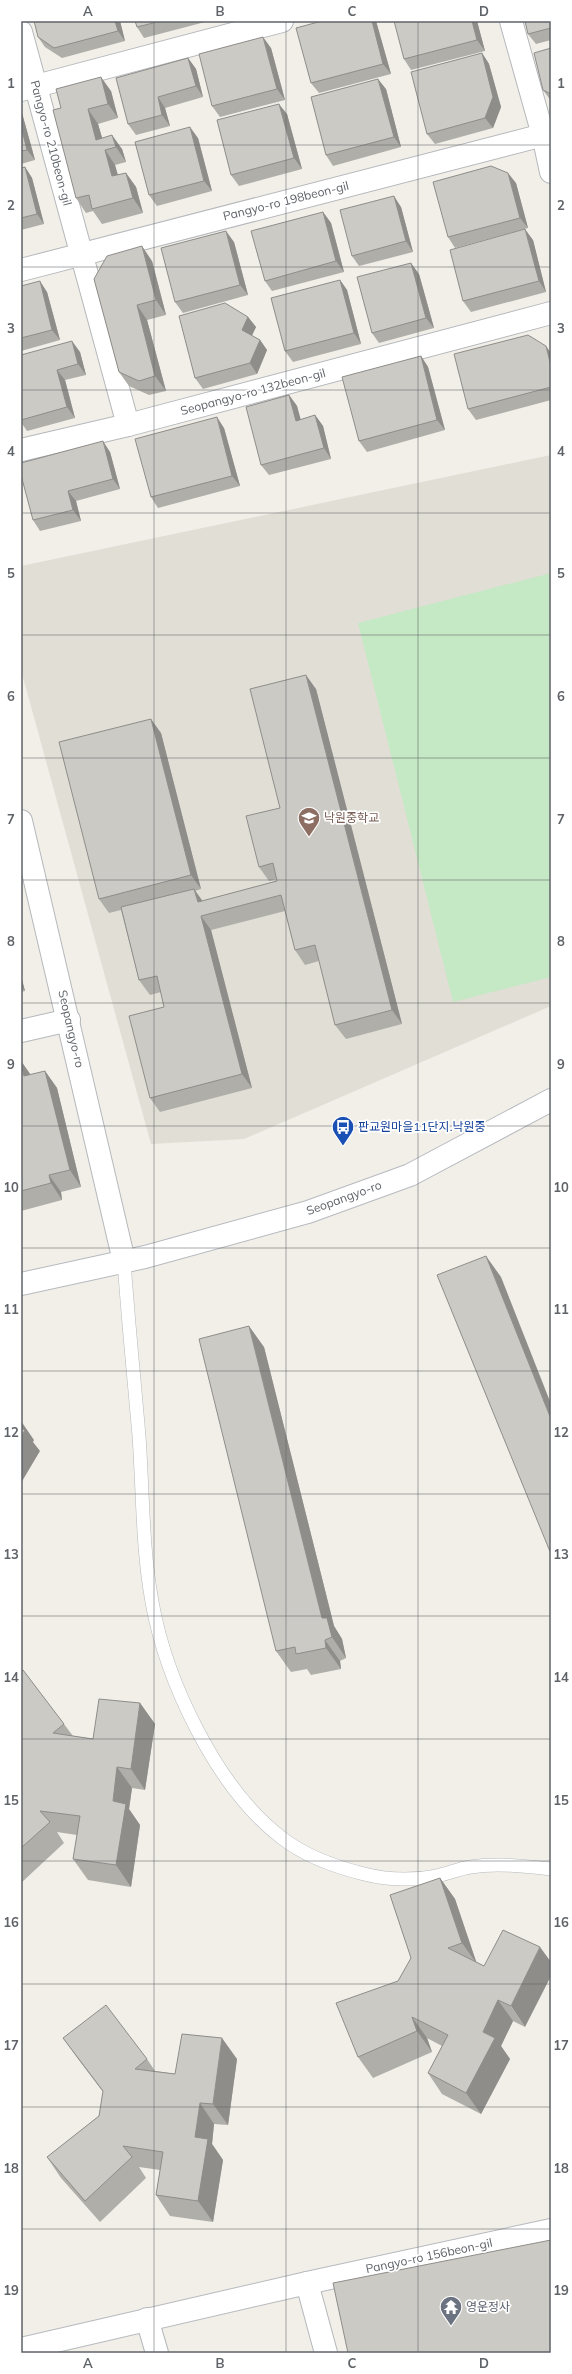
<svg xmlns="http://www.w3.org/2000/svg" width="572" height="2374" font-family="Mulish,'Noto Sans KR',sans-serif">
<style>
.education{fill:#e1ded6}
.pitch{fill:#c5e8c5}
.lines{fill:none;stroke-linecap:round;stroke-linejoin:round}
.lane-casing{stroke:#b5b8bc;stroke-width:14}
.street-casing{stroke:#b5b8bc;stroke-width:24}
.secondary-casing{stroke:#b6babf;stroke-width:24}
.lane{stroke:#fff;stroke-width:13}
.street{stroke:#fff;stroke-width:22}
.secondary{stroke:#fff;stroke-width:22}
.wall{fill:#afaea9}
.shaded-wall{fill:#8f8d8a}
.building{fill:#cccac5;stroke:#8f8d8a}
.grid{fill:none;stroke:#5f6368;stroke-width:1;stroke-opacity:0.55}
.labels{text-anchor:middle;stroke-width:3.5;stroke-linejoin:round;paint-order:stroke}
.street-label{font-size:12px;fill:#5f6368;stroke:#fff}
.education-label{font-size:12px;fill:#785e54;stroke:#fff;text-anchor:start}
.transit-label{font-size:12px;fill:#164399;stroke:#fff;text-anchor:start}
.worship-label{font-size:12px;fill:#5b616d;stroke:#fff;text-anchor:start}
.neatline{fill:none;stroke:#5f6368;stroke-width:1.5}
.grid-label{font-size:13px;text-anchor:middle;font-weight:bold;fill:#5f6368}
</style>
<rect width="100%" height="100%" fill="#f1efe8"/>
<!-- education -->
<path class="education" d="M551,455V1006L244,1139L151,1144L21,670V566Z"/>
<!-- pitch -->
<path class="pitch" d="M551,573V977L453,1002L358,623Z"/>
<g class="lines">
<!-- lane casing -->
<g class="lane-casing">
<path id="lane" d="M124,1261C128,1319 134,1378 139,1436C143,1492 142,1547 152,1602C166,1681 217,1789 282,1838C305,1856 336,1867 364,1874C388,1880 411,1881 436,1876C447,1874 458,1869 470,1867C497,1863 524,1866 551,1869"/>
</g>
<!-- street casing -->
<g class="street-casing">
<g id="street">
<path d="M511,21L543,135L551,172"/>
<path d="M21,32L128,425"/>
<path d="M21,90L282,21"/>
<path d="M21,270L551,133"/>
<path d="M21,450L128,425L551,313"/>
<path d="M21,821L124,1261"/>
<path d="M21,1031L69,1020"/>
<path d="M307,2283L326,2353"/>
<path d="M147,2319L157,2353"/>
</g>
</g>
<!-- secondary casing -->
<g class="secondary-casing">
<g id="secondary">
<path d="M21,1284L145,1257L308,1212L410,1175L551,1100"/>
<path d="M21,2349L307,2283L551,2230"/>
</g>
</g>
<!-- lane -->
<use href="#lane" class="lane"/>
<!-- street -->
<use href="#street" class="street"/>
<!-- secondary -->
<use href="#secondary" class="secondary"/>
</g>
<!-- wall -->
<g class="wall">
<path d="M120,21L125,41L62,58L45,47L38,37Z"/>
<path d="M135,21H209L144,38L137,27Z"/>
<path d="M376,21L391,74L319,93L311,83Z"/>
<path d="M477,21L485,51L411,70L404,59Z"/>
<path d="M551,21V40L536,44L528,34Z"/>
<path d="M271,48L285,100L220,117L212,106Z"/>
<path d="M551,48V101L543,90Z"/>
<path d="M482,53L489,64L501,107L493,128L435,144L427,134Z"/>
<path d="M188,58L196,69L203,97L165,108L170,126L136,135L128,124Z"/>
<path d="M386,89L401,147L333,166L326,155Z"/>
<path d="M111,91L118,118L98,124L102,138L122,149L126,162L115,165L118,175L126,173L136,187L143,213L102,224L93,211L86,213L76,198L61,108Z"/>
<path d="M21,111L22,113L35,160L21,164Z"/>
<path d="M287,114L302,169L239,186L231,175Z"/>
<path d="M198,138L212,191L157,206L149,195Z"/>
<path d="M25,167L32,178L44,224L21,230V168Z"/>
<path d="M516,183L528,228L455,248L448,237Z"/>
<path d="M401,207L413,252L359,266L352,256Z"/>
<path d="M323,212L331,223L344,272L272,291L265,281Z"/>
<path d="M533,240L546,292L471,312L463,301Z"/>
<path d="M234,242L248,295L183,313L175,302Z"/>
<path d="M152,261L166,315L147,320L166,391L149,395L129,386L119,372L94,279Z"/>
<path d="M419,274L434,328L379,343L372,333Z"/>
<path d="M340,280L347,290L361,344L293,362L285,351Z"/>
<path d="M21,286L47,292L60,340L21,351Z"/>
<path d="M248,317L256,327L252,336L260,340L267,350L257,374L203,389L195,378Z"/>
<path d="M80,352L86,375L65,380L75,418L27,431L21,422V355Z"/>
<path d="M551,353V400L476,420L468,409Z"/>
<path d="M421,356L428,367L445,430L367,452L359,441Z"/>
<path d="M289,395L297,406L300,420L315,415L323,426L331,459L269,475L261,465Z"/>
<path d="M224,428L240,486L158,508L151,497Z"/>
<path d="M110,452L120,489L76,501L81,521L40,531L33,520Z"/>
<path d="M316,689L402,1024L346,1039L335,1025L319,961L305,965L295,950L285,911L211,930L252,1088L160,1112L150,1098L164,1007L161,992L150,995L139,980L121,910L109,913L99,899L161,733L201,889L195,891L202,901L277,881V879L269,881L259,867L280,808Z"/>
<path d="M21,976L25,991L21,992Z"/>
<path d="M21,1061L31,1075L45,1071L57,1088L81,1187L61,1192L62,1200L21,1211Z"/>
<path d="M264,1347L334,1626L342,1639L346,1658L340,1661L341,1669L311,1675L307,1669L291,1672L276,1651Z"/>
<path d="M21,1671L64,1724L73,1736L93,1739L140,1703L155,1724L145,1790L132,1788L129,1809L140,1825L131,1887L88,1880L73,1859L77,1835L57,1832L64,1843L21,1883Z"/>
<path d="M440,1878L455,1899L476,1962L484,1966L525,2027L513,2021L501,2046L510,2059L481,2114L442,2094L428,2073L442,2046L427,2038L432,2052L373,2078L358,2057L411,1958Z"/>
<path d="M63,2038L147,2059L155,2071L175,2074L237,2059L228,2125L214,2124L212,2144L223,2160L213,2222L170,2216L156,2195L160,2170L139,2167L146,2178L100,2222L61,2178L47,2157L99,2116L103,2092L78,2059Z"/>
</g>
<!-- shaded-wall -->
<g class="shaded-wall">
<path d="M115,21H120L125,41L118,31Z"/>
<path d="M372,21H376L391,74L383,64Z"/>
<path d="M472,21H477L485,51L477,40Z"/>
<path d="M263,37L271,48L285,100L277,89Z"/>
<path d="M482,53L489,64L501,107L493,128L485,118Z"/>
<path d="M188,58L196,69L203,97L196,86Z"/>
<path d="M101,77L111,91L118,118L108,104Z"/>
<path d="M378,79L386,89L401,147L394,137Z"/>
<path d="M158,97L165,108L170,126L162,115Z"/>
<path d="M279,104L287,114L302,169L294,158Z"/>
<path d="M88,109L98,124L106,151L115,165L122,191L112,176L96,140Z"/>
<path d="M21,111L22,113L35,160L27,150L21,126Z"/>
<path d="M190,127L198,138L212,191L204,181Z"/>
<path d="M112,135L122,149L126,162L116,147Z"/>
<path d="M25,167L32,178L44,224L37,214Z"/>
<path d="M126,173L136,187L143,213L133,198Z"/>
<path d="M508,173L516,183L528,228L520,218Z"/>
<path d="M394,196L401,207L413,252L406,241Z"/>
<path d="M323,212L331,223L344,272L336,261Z"/>
<path d="M525,229L533,240L546,292L539,281Z"/>
<path d="M226,231L234,242L248,295L240,285Z"/>
<path d="M142,246L152,261L166,315L156,300Z"/>
<path d="M411,263L419,274L434,328L426,318Z"/>
<path d="M340,280L347,290L361,344L354,333Z"/>
<path d="M40,281L47,292L60,340L52,330Z"/>
<path d="M137,305L147,320L166,391L155,376Z"/>
<path d="M248,317L256,327L249,341L242,330Z"/>
<path d="M260,340L267,350L257,374L250,363Z"/>
<path d="M72,341L80,352L86,375L78,364Z"/>
<path d="M546,346L551,353V366Z"/>
<path d="M421,356L428,367L445,430L437,420Z"/>
<path d="M57,370L65,380L75,418L67,407Z"/>
<path d="M289,395L297,406L304,431L296,421Z"/>
<path d="M315,415L323,426L331,459L324,448Z"/>
<path d="M217,417L224,428L240,486L232,476Z"/>
<path d="M103,441L110,452L120,489L113,479Z"/>
<path d="M68,491L76,501L81,521L73,510Z"/>
<path d="M306,675L316,689L402,1024L392,1010Z"/>
<path d="M151,719L161,733L201,889L191,875Z"/>
<path d="M194,889L204,903L198,902Z"/>
<path d="M201,916L211,930L252,1088L242,1074Z"/>
<path d="M21,976L25,991L21,986Z"/>
<path d="M21,1061L32,1077L24,1076Z"/>
<path d="M45,1071L57,1088L81,1187L70,1170Z"/>
<path d="M49,1175L61,1192L62,1200L51,1183Z"/>
<path d="M486,1256L501,1277L551,1404V1419Z"/>
<path d="M249,1326L264,1347L334,1626L342,1639L346,1658L332,1637L322,1618Z"/>
<path d="M21,1421L34,1440L33,1442L40,1451L21,1483Z"/>
<path d="M325,1640L340,1661L341,1669L326,1648Z"/>
<path d="M140,1703L155,1724L145,1790L131,1769Z"/>
<path d="M117,1767L132,1788L129,1809L140,1825L131,1887L116,1865L113,1801Z"/>
<path d="M440,1878L455,1899L477,1964L462,1943Z"/>
<path d="M540,1947L551,1962V1976L525,2027L511,2006Z"/>
<path d="M498,2000L513,2021L501,2046L510,2059L481,2114L466,2093L483,2032Z"/>
<path d="M412,2017L427,2038L432,2052L417,2031Z"/>
<path d="M222,2038L237,2059L228,2125L213,2104Z"/>
<path d="M200,2103L214,2124L212,2144L223,2160L213,2222L198,2201L195,2137Z"/>
</g>
<!-- building -->
<g class="building">
<path d="M34,21H115L118,31L54,48L38,37Z"/>
<path d="M135,21H161L137,27Z"/>
<path d="M322,21H372L383,64L311,83L296,28Z"/>
<path d="M394,21H472L477,40L404,59Z"/>
<path d="M525,21H551V28L528,34Z"/>
<path d="M263,37L277,89L212,106L199,54Z"/>
<path d="M551,48V94L543,90L534,53Z"/>
<path d="M482,53L493,97L485,118L427,134L411,72Z"/>
<path d="M188,58L196,86L158,97L162,115L128,124L116,78Z"/>
<path d="M101,77L108,104L88,109L96,140L112,135L116,147L105,150L112,176L126,173L133,198L92,209L89,195L76,198L53,110L61,108L56,89Z"/>
<path d="M378,79L394,137L326,155L311,97Z"/>
<path d="M279,104L294,158L231,175L217,120Z"/>
<path d="M21,126L27,150L21,151Z"/>
<path d="M190,127L204,181L149,195L135,142Z"/>
<path d="M491,166L508,173L520,218L448,237L433,182Z"/>
<path d="M25,167L37,214L21,218V168Z"/>
<path d="M394,196L406,241L352,256L340,210Z"/>
<path d="M323,212L336,261L265,281L251,231Z"/>
<path d="M525,229L539,281L463,301L450,250Z"/>
<path d="M226,231L240,285L175,302L161,248Z"/>
<path d="M142,246L156,300L137,305L155,376L139,381L119,372L94,279L107,256Z"/>
<path d="M411,263L426,318L372,333L357,277Z"/>
<path d="M340,280L354,333L285,351L271,298Z"/>
<path d="M40,281L52,330L21,338V286Z"/>
<path d="M225,303L248,317L242,330L260,340L250,363L195,378L179,316Z"/>
<path d="M528,335L546,346L551,366V387L468,409L454,354Z"/>
<path d="M72,341L78,364L57,370L67,407L21,420V355Z"/>
<path d="M421,356L437,420L359,441L342,377Z"/>
<path d="M289,395L296,421L315,415L324,448L261,465L246,407Z"/>
<path d="M217,417L232,476L151,497L135,439Z"/>
<path d="M103,441L113,479L68,491L73,510L33,520L21,475V463Z"/>
<path d="M306,675L392,1010L335,1025L315,945L295,950L281,895L201,916L242,1074L150,1098L129,1016L164,1007L157,976L139,980L121,907L194,889L198,902L277,881L273,863L259,867L246,816L280,808L250,689Z"/>
<path d="M151,719L191,875L99,899L59,742Z"/>
<path d="M21,1063L24,1076L45,1071L70,1170L49,1175L51,1183L21,1191Z"/>
<path d="M486,1256L551,1419V1554L437,1275Z"/>
<path d="M249,1326L322,1618H327L332,1637L325,1640L326,1648L296,1654L295,1647L276,1651L199,1339Z"/>
<path d="M21,1428L25,1430L21,1437Z"/>
<path d="M23,1670L64,1724L53,1733L93,1739L99,1699L140,1703L131,1769L117,1767L113,1801L126,1804L116,1865L73,1859L80,1816L40,1811L50,1822L21,1848V1671Z"/>
<path d="M440,1878L462,1943L448,1948L484,1966L503,1930L540,1947L511,2006L498,2000L483,2032L495,2038L466,2093L428,2073L448,2035L412,2017L417,2031L358,2057L336,2003L398,1981L411,1958L390,1895Z"/>
<path d="M106,2005L147,2059L135,2069L175,2074L182,2034L222,2038L213,2104L200,2103L195,2137L208,2139L198,2201L156,2195L163,2152L123,2146L132,2157L85,2201L47,2157L99,2116L103,2091L63,2038Z"/>
<path d="M551,2240V2353H348L333,2283Z"/>
</g>
<!-- grid -->
<path class="grid" d="M154,21V2353M286,21V2353M418,21V2353M21,145H551M21,267H551M21,390H551M21,513H551M21,635H551M21,758H551M21,880H551M21,1003H551M21,1126H551M21,1248H551M21,1371H551M21,1494H551M21,1616H551M21,1739H551M21,1861H551M21,1984H551M21,2107H551M21,2229H551"/>
<!-- icons -->
<defs>
<g id="school-pin" transform="scale(1.15)"><path d="M0 17L-7.5 6A9.5 9.5 0 1 1 7.5 6Z" fill="#8d6e63" stroke="#fff"/><path d="M0-5L7-2L0 1L-7-2ZM-4 1L0 2.5L4 1V4Q0 6-4 4Z" fill="#fff"/></g>
<g id="bus-pin" transform="scale(1.15)"><path d="M0 17L-7.5 6A9.5 9.5 0 1 1 7.5 6Z" fill="#1a4fb4" stroke="#fff"/><path d="M-5-6H5V4H4V6H2V4H-2V6H-4V4H-5ZM-3.5-4V0h7V-4ZM-3.5 1.2v1.5H-2V1.2ZM2 1.2v1.5H3.5V1.2Z" fill="#fff"/></g>
<g id="temple-pin" transform="scale(1.15)"><path d="M0 17L-7.5 6A9.5 9.5 0 1 1 7.5 6Z" fill="#6b7280" stroke="#fff"/><path d="M0-6L5-2H3V0L6.5 2.5H4V6H1.5V3h-3V6H-4V2.5H-6.5L-3 0V-2H-5Z" fill="#fff"/></g>
</defs>
<g fill-rule="evenodd">
<use href="#school-pin" x="309" y="818"/>
<use href="#bus-pin" x="343" y="1127"/>
<use href="#temple-pin" x="451" y="2307"/>
</g>
<g class="labels">
<!-- street labels -->
<g class="street-label">
<text transform="translate(51 143) rotate(75)" y="4">Pangyo-ro 210beon-gil</text>
<text transform="translate(286 201) rotate(-14)" y="4">Pangyo-ro 198beon-gil</text>
<text transform="translate(253 392) rotate(-15)" y="4">Seopangyo-ro 132beon-gil</text>
<text transform="translate(71 1029) rotate(77)" y="4">Seopangyo-ro</text>
<text transform="translate(344 1198) rotate(-20)" y="4">Seopangyo-ro</text>
<text transform="translate(429 2256) rotate(-12)" y="4">Pangyo-ro 156beon-gil</text>
</g>
<!-- education labels -->
<g class="education-label">
<text x="324" y="822">낙원중학교</text>
</g>
<!-- transit labels -->
<g class="transit-label">
<text x="358" y="1131">판교원마을11단지.낙원중</text>
</g>
<!-- worship labels -->
<g class="worship-label">
<text x="466" y="2311">영운정사</text>
</g>
</g>
<!-- border -->
<rect width="572" height="2374" fill="none" stroke="#ffffff" stroke-width="44"/>
<rect x="22" y="22" width="528" height="2330" class="neatline"/>
<g class="grid-label">
<text x="88" y="16">A</text>
<text x="220" y="16">B</text>
<text x="352" y="16">C</text>
<text x="484" y="16">D</text>
<text x="11" y="88">1</text>
<text x="561" y="88">1</text>
<text x="11" y="210">2</text>
<text x="561" y="210">2</text>
<text x="11" y="333">3</text>
<text x="561" y="333">3</text>
<text x="11" y="456">4</text>
<text x="561" y="456">4</text>
<text x="11" y="578">5</text>
<text x="561" y="578">5</text>
<text x="11" y="701">6</text>
<text x="561" y="701">6</text>
<text x="11" y="824">7</text>
<text x="561" y="824">7</text>
<text x="11" y="946">8</text>
<text x="561" y="946">8</text>
<text x="11" y="1069">9</text>
<text x="561" y="1069">9</text>
<text x="11" y="1192">10</text>
<text x="561" y="1192">10</text>
<text x="11" y="1314">11</text>
<text x="561" y="1314">11</text>
<text x="11" y="1437">12</text>
<text x="561" y="1437">12</text>
<text x="11" y="1559">13</text>
<text x="561" y="1559">13</text>
<text x="11" y="1682">14</text>
<text x="561" y="1682">14</text>
<text x="11" y="1805">15</text>
<text x="561" y="1805">15</text>
<text x="11" y="1927">16</text>
<text x="561" y="1927">16</text>
<text x="11" y="2050">17</text>
<text x="561" y="2050">17</text>
<text x="11" y="2173">18</text>
<text x="561" y="2173">18</text>
<text x="11" y="2295">19</text>
<text x="561" y="2295">19</text>
<text x="88" y="2368">A</text>
<text x="220" y="2368">B</text>
<text x="352" y="2368">C</text>
<text x="484" y="2368">D</text>
</g>
</svg>
